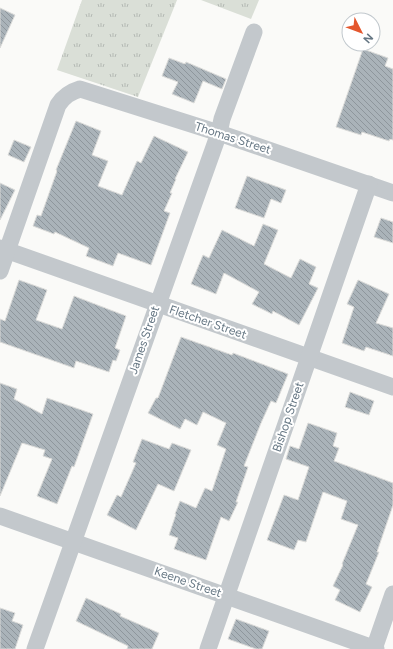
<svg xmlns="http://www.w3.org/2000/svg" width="393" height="649" font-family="Figtree,sans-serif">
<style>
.grass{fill:url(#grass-tufts)}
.building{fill:url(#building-back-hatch);stroke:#dcdcda}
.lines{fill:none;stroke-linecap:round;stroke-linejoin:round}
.minor{stroke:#c3c8cc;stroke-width:17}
.labels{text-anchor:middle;stroke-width:4;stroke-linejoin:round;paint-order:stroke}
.street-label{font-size:12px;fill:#657683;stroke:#fff}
</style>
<defs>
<pattern id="grass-tufts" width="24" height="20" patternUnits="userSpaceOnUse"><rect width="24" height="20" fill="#dadfd7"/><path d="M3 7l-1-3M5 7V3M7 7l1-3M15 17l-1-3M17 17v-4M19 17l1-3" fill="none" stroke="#b4b9b4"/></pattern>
<pattern id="building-back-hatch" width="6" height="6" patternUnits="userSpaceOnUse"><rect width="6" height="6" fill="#aab3b9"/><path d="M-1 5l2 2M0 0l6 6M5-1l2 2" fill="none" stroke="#8e969c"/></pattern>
</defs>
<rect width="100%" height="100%" fill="#fafaf8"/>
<!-- grass -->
<g class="grass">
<path d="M82,0H177L138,97L57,70Z"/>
<path d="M201,0H259L251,19Z"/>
</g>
<!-- building -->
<g class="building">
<path d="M0,8L15,15L0,48Z"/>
<path d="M363,49L388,58L385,66L393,69V140L390,139L389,141L362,132L361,135L336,127Z"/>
<path d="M169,58L185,64L186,62L226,79L222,89L203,81L194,103L172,94L178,82L162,76Z"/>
<path d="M76,121L101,131L92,155L108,161L98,186L122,195L137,161L141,163L154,136L188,152L175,179H176L170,193H172L164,211L170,213L151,265L118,253L113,266L86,256L89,248L55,232L54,234L33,226L37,215L41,216L57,171L56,170Z"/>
<path d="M14,140L31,147L24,162L8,155Z"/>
<path d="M247,176L286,190L281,203L271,199L264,218L235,208Z"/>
<path d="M0,183L15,190L0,220Z"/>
<path d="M381,218L393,222V243L374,237Z"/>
<path d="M263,224L278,230L264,264L291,278L300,259L316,267L309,284L318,288L299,325L273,311L272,314L252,304L259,292L224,273L216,294L191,284L203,255L209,258L222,230L254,246Z"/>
<path d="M19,280L47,290L36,320L62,329L74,296L126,316L115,348L120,350L116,361L113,360L109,372L76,361L74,368L0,342V319L5,321Z"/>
<path d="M358,280L389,294L376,323L393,328V356L366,347L364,351L342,343L354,307L347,304Z"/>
<path d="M181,337L232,355L233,353L288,374L276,403L271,401L261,423L244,466L248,467L236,502H238L229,521L221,517L206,560L174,549L178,538L169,535L176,514H175L180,501L196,508L205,488L212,491L226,449L217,445L226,423L203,412L197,425L185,419L180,429L148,413L156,398H158Z"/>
<path d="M0,383L17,389L14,399L42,414L47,398L93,414L74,467L72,466L57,504L37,496L52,459L43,456L45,450L22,443L0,496Z"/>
<path d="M350,392L374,401L369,415L345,407Z"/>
<path d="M308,423L337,433L333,446L339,448L334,461L393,483V505L377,552H379L366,584L372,587L360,612L335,600L340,590L333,586L343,565L342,564L358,525L341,519L347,501L323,492L306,542L298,540L294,550L267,540L284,495L298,500L309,467L286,459L290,446L299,449Z"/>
<path d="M142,439L169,449L172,443L191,450L174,491L158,484L136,530L107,515L117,495L121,497L136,463L133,462Z"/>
<path d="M86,598L121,614L120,616L159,633L152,649H127L128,646L76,621Z"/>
<path d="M0,608L15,613L12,621L23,625L15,649H0Z"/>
<path d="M236,619L269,631L262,649H256L228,639Z"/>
</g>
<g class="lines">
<!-- minor -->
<g class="minor">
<path d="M0,248L393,387"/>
<path d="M0,271L58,105C64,96 70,92 80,89L219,133L393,193"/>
<path d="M0,516L376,649"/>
<path d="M35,649L219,133L222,119L254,32"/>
<path d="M208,649L369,184"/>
<path d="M374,649L393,594"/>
</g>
</g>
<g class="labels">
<!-- street labels -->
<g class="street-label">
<text transform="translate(233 138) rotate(18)" y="4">Thomas Street</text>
<text transform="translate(208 322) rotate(19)" y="4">Fletcher Street</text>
<text transform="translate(144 340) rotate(-71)" y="4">James Street</text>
<text transform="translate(288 417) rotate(-71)" y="4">Bishop Street</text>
<text transform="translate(188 582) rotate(19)" y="4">Keene Street</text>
</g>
</g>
<!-- north arrow -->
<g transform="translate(361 32) rotate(132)"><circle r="19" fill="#ffffff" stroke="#c1c8cd"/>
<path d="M0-3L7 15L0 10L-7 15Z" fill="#e4572e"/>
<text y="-6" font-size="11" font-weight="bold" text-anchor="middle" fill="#657683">N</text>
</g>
</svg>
